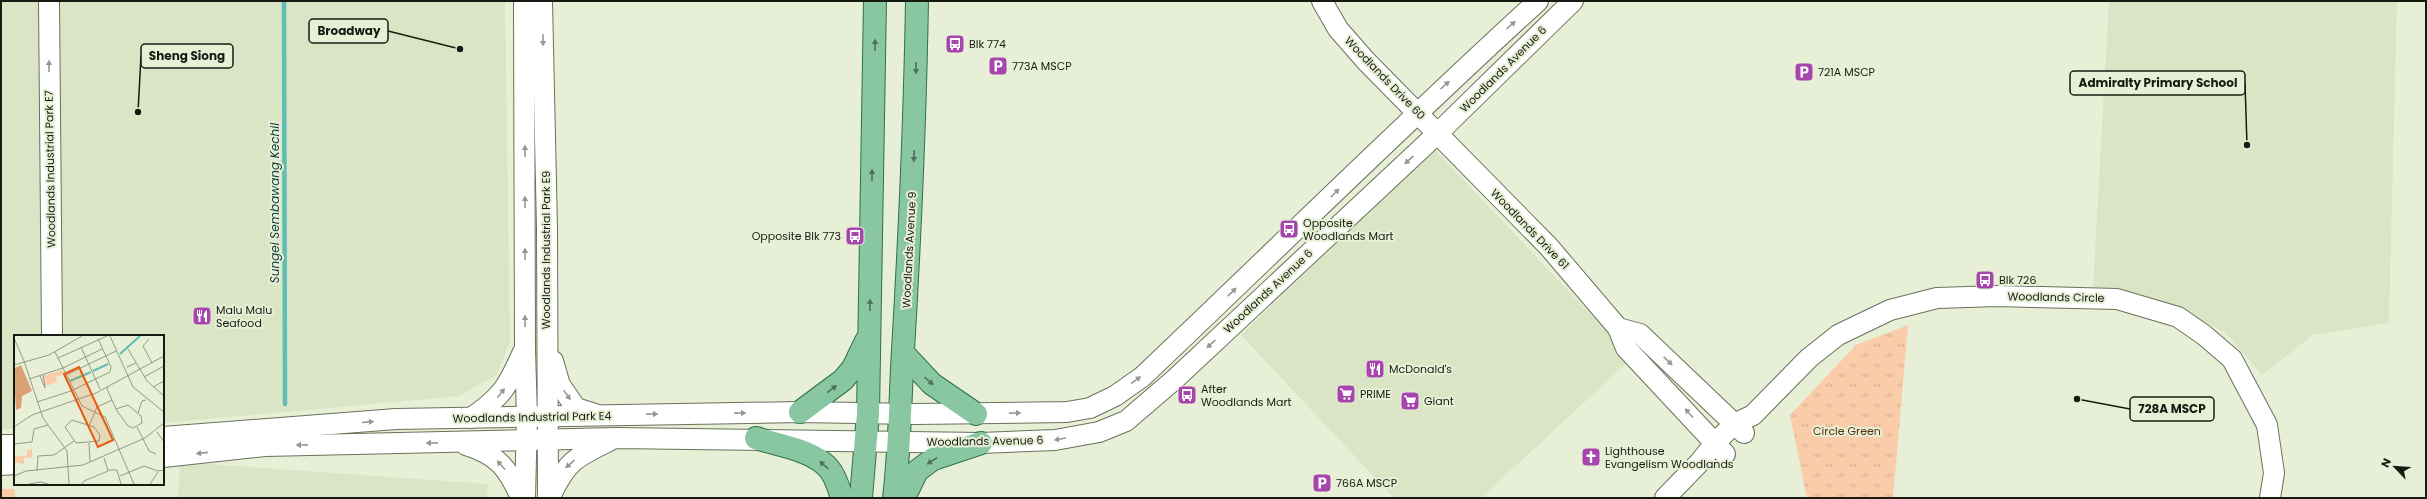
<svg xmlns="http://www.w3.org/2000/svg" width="2427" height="499" font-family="Poppins,sans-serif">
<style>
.built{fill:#dae5c5}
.grass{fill:url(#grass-tufts)}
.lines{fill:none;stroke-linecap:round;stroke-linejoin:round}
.stream{stroke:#60bdb3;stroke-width:4.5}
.minor-casing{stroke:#6a715b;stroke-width:22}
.major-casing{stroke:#2e7147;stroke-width:24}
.minor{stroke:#fff;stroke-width:20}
.major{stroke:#89c6a2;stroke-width:22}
.oneway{fill:#979894}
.oneway2{fill:#50705a}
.labels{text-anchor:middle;stroke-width:4;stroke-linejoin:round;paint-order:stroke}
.poi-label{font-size:11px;fill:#171a11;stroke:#e7f0d6;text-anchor:start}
.street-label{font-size:11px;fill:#171a11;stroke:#e7f0d6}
.park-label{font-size:11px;fill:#58320f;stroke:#e7f0d6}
.water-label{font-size:12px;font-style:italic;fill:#113d39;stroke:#e7f0d6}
.inset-river{fill:none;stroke:#60bdb3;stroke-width:2}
.inset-road{fill:none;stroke:#949a87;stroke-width:1}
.view{fill:#e8590c;fill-opacity:0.15;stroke:#e8590c;stroke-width:2}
.inset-edge{fill:none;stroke:#171a11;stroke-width:2}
.leader{fill:none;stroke:#171a11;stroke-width:1.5}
.callout-dot{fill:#171a11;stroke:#e7f0d6;stroke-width:1.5}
.callout{fill:#e7f0d6;stroke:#171a11;stroke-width:1.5}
.callout-label{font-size:12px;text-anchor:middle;font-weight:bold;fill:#171a11}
</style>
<defs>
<pattern id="grass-tufts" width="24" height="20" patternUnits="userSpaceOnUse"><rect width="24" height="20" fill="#facca9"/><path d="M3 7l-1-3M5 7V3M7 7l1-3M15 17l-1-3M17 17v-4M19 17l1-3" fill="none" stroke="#d6af90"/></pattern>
</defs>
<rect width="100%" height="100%" fill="#e7f0d6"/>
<!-- built -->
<g class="built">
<path d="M1,1H505L510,341L497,375L459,396L163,423V336H15V429H1Z"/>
<path d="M2109,1H2397L2389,323L2313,335L2262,375L2225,332L2157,299L2093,289Z"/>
<path d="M1434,149L1632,358L1481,498H1394L1241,335Z"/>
<path d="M180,462L488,484L487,498H178Z"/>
</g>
<!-- grass -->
<g class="grass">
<path d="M1908,325L1893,498H1807L1790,415L1856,345Z"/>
<path d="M1,489H15L14,498H1Z"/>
</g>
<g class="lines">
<!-- stream -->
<path class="stream" d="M284,1L285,404"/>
<!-- minor casing -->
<g class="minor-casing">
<g id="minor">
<path d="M49,1L52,336"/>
<path d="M524,1L525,350L527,416L525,498"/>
<path d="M542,1L547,229L548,498"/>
<path d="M1322,1L1338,29L1366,61L1549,247L1618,328L1626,348L1725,454"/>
<path d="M1618,328L1640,334L1744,433"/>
<path d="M553,361L560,385L576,408L595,414"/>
<path d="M471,418C502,397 508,386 523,352"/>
<path d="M163,437L396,419L800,412L915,414L1067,412L1090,408L1115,396L1142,377C1274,252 1403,124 1538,1"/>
<path d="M1,445H15"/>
<path d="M466,445C498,455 508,468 521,498"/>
<path d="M163,457L265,446L616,438L981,443L1055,440L1099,432L1126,421L1175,379L1438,133L1573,1"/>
<path d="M1,465L15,464"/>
<path d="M551,495C567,461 576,457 609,441"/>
<path d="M1665,498L1699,463L1715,443L1734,424L1753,415L1809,358L1838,335L1890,310L1937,298L1997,296L2117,299L2178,317L2204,335L2232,359L2267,425L2274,473L2270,498"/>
</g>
</g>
<!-- major casing -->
<g class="major-casing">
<g id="major">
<path d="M903,353L932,384L976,414"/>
<path d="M800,412L843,380L853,368L866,341"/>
<path d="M756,438C777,445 806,449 823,463C834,471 838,486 842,498"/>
<path d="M861,498L868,414L875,1"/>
<path d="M894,498C900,448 900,400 903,350C910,233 915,117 917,1"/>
<path d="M904,498L917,471L933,459L981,443"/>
</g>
</g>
<!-- minor -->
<use href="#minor" class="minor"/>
<!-- major -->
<use href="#major" class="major"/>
</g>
<!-- one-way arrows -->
<defs><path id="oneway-solid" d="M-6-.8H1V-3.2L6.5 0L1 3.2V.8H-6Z"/></defs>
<g class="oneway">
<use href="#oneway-solid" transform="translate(1511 25) rotate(-42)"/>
<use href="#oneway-solid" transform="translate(543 40) rotate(89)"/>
<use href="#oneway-solid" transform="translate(49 66) rotate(-90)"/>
<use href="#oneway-solid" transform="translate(1445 85) rotate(-42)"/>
<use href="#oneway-solid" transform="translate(525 151) rotate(-90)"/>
<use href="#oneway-solid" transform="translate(1409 160) rotate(137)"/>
<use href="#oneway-solid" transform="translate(1335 193) rotate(-45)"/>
<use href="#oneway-solid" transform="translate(525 202) rotate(-90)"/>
<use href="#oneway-solid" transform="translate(525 254) rotate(-90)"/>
<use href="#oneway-solid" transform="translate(1232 292) rotate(-43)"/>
<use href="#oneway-solid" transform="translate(525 321) rotate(-90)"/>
<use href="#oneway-solid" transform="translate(1211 344) rotate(136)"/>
<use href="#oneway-solid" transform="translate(1668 361) rotate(43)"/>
<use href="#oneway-solid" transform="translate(1136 380) rotate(-36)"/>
<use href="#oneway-solid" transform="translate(501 393) rotate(-52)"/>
<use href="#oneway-solid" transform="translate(567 395) rotate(54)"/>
<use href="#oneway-solid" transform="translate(740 413) rotate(-1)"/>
<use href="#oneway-solid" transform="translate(1015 413) rotate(-1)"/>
<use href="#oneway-solid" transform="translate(1689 413) rotate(-132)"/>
<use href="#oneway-solid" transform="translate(652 414) rotate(-1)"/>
<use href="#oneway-solid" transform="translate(368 422) rotate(-5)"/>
<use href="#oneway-solid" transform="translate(1060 439) rotate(170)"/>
<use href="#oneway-solid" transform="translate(432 443) rotate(179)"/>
<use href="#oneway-solid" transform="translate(302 445) rotate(179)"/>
<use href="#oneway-solid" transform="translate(202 453) rotate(174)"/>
<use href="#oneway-solid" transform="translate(570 464) rotate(139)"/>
<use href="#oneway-solid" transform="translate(501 465) rotate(-132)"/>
</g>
<g class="oneway2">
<use href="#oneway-solid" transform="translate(875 45) rotate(-89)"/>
<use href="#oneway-solid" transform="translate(916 68) rotate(91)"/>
<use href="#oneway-solid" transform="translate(914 156) rotate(92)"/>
<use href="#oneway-solid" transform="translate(872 175) rotate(-89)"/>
<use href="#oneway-solid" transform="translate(870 305) rotate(-89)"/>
<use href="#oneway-solid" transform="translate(929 381) rotate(42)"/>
<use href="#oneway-solid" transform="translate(832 389) rotate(-37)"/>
<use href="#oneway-solid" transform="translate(932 461) rotate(147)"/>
<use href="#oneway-solid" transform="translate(824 465) rotate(-138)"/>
</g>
<!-- icons -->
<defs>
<g id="bus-square" transform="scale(1)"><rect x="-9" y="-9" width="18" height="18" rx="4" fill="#a545ad" stroke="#e7f0d6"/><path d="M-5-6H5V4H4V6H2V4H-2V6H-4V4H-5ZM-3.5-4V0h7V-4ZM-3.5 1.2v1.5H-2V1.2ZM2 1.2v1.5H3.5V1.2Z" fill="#fff"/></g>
<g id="parking-square" transform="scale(1)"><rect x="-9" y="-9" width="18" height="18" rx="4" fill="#a545ad" stroke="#e7f0d6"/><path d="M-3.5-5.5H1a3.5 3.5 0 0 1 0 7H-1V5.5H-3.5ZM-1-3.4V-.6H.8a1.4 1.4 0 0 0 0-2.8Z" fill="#fff"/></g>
<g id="restaurant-square" transform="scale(1)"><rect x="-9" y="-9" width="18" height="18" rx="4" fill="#a545ad" stroke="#e7f0d6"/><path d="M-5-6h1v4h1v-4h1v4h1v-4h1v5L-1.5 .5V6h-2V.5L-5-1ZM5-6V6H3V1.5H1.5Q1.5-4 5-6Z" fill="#fff"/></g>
<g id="supermarket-square" transform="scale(1)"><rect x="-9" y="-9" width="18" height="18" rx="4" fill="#a545ad" stroke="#e7f0d6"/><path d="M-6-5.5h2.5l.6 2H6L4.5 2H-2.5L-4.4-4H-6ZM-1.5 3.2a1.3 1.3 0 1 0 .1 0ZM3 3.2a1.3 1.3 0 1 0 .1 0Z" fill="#fff"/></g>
<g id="church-square" transform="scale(1)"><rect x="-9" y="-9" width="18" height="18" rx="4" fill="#a545ad" stroke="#e7f0d6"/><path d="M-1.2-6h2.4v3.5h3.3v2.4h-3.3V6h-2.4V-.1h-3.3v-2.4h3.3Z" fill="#fff"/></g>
</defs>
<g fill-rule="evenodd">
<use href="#bus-square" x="955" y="44"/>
<use href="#parking-square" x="998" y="66"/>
<use href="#parking-square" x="1804" y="72"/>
<use href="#bus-square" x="1289" y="229"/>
<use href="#bus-square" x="855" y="236"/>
<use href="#bus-square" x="1985" y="280"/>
<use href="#restaurant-square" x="202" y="316"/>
<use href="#restaurant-square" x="1375" y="369"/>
<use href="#supermarket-square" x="1346" y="394"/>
<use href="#bus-square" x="1187" y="395"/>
<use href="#supermarket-square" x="1410" y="401"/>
<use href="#church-square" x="1591" y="457"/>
<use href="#parking-square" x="1322" y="483"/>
</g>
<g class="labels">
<!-- poi labels -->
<g class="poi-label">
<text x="969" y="48">Blk 774</text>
<text x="1012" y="70">773A MSCP</text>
<text x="1818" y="76">721A MSCP</text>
<text x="1303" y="227">Opposite<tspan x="1303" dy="13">Woodlands Mart</tspan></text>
<text x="841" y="240" text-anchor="end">Opposite Blk 773</text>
<text x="1999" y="284">Blk 726</text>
<text x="216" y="314">Malu Malu<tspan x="216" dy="13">Seafood</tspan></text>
<text x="1389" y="373">McDonald's</text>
<text x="1201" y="393">After<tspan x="1201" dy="13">Woodlands Mart</tspan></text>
<text x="1360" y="398">PRIME</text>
<text x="1424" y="405">Giant</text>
<text x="1605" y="455">Lighthouse<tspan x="1605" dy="13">Evangelism Woodlands</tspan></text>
<text x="1336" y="487">766A MSCP</text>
</g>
<!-- street labels -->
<g class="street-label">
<text transform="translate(1503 69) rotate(-45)" y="4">Woodlands Avenue 6</text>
<text transform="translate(1385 78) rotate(46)" y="4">Woodlands Drive 60</text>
<text transform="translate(50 169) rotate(-91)" y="4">Woodlands Industrial Park E7</text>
<text transform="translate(1530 229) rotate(46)" y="4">Woodlands Drive 61</text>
<text transform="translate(546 250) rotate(-90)" y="4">Woodlands Industrial Park E9</text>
<text transform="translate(909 250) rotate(-87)" y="4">Woodlands Avenue 9</text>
<text transform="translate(1268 291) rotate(-43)" y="4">Woodlands Avenue 6</text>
<text transform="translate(2056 297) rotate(1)" y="4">Woodlands Circle</text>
<text transform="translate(532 417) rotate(-1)" y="4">Woodlands Industrial Park E4</text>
<text transform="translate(985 441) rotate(-1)" y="4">Woodlands Avenue 6</text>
</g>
<!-- park labels -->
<g class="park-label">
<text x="1847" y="435">Circle Green</text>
</g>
<!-- water labels -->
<g class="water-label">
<text transform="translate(275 203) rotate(-90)" y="4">Sungei Sembawang Kechil</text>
</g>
</g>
<!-- overview -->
<g transform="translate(14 335)">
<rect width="150" height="150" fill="#e7f0d6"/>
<path d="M48,35L50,39L42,42L43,47L32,51L29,41ZM18,114V122L10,123V129L0,127V121H13V115Z" fill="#facca9"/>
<path d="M7,30L18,56L8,61L7,73L2,75L0,42L1,33Z" fill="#d9a073"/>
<path class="inset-river" d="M106,19L126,1M79,36L94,29M56,46L77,37"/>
<path class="inset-road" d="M96,1L119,52L150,77M0,3L10,26M135,4L129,11L138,28M67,12L86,54M114,14L133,46L150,61M41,17L68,71L91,82L120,149M44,23L93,1M10,26L29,83L53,116L55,149M0,30L35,20L68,1M116,31L113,32L122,28M52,40L102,16M26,41L31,53L29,40M130,42L150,31M15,44L49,33L88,14M94,52L93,54L103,76L114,91L119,93L128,88L127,81L114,70L102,74M139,52L150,46M23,67L57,56L96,37L97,32L84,4M124,78L128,66L132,65M58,85L80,92L86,100L85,106L62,108L51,92ZM75,91L83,72L98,65M0,92L18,80L82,58L150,21M123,92L135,116L142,119M143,97L150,107M75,108L76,127M0,109L18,107L20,94L34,90M94,135H103L107,149M23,136L24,121L40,120L60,106M0,141L12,136L69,130L131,103L150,88M106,141L130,131L144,136L150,135M15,149L27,147L34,149M68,149L70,146L94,136L90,123M136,149L144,137"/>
<path class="view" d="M65,32L99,105L84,112L50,39Z"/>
<rect width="150" height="150" class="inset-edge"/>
</g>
<!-- callouts -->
<path class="leader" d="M460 49L388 31M138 112L141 56M2247 145L2245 83M2077 399L2130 409"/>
<g class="callout-dot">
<circle cx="460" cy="49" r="4"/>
<circle cx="138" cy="112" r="4"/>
<circle cx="2247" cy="145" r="4"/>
<circle cx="2077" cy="399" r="4"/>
</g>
<g class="callout">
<rect x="309" y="19" width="79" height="24" rx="4"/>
<rect x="141" y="44" width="92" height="24" rx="4"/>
<rect x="2070" y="71" width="175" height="24" rx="4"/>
<rect x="2130" y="397" width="84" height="24" rx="4"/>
</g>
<g class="callout-label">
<text x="349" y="35">Broadway</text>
<text x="187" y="60">Sheng Siong</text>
<text x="2158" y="87">Admiralty Primary School</text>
<text x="2172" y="413">728A MSCP</text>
</g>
<!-- border -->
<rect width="2427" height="499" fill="none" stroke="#171a11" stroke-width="4"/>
<!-- north arrow -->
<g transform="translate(2395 467) rotate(295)" stroke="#e7f0d6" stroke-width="3" paint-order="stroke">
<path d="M0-3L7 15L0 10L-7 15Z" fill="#171a11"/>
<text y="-6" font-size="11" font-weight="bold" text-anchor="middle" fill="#171a11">N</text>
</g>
</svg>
